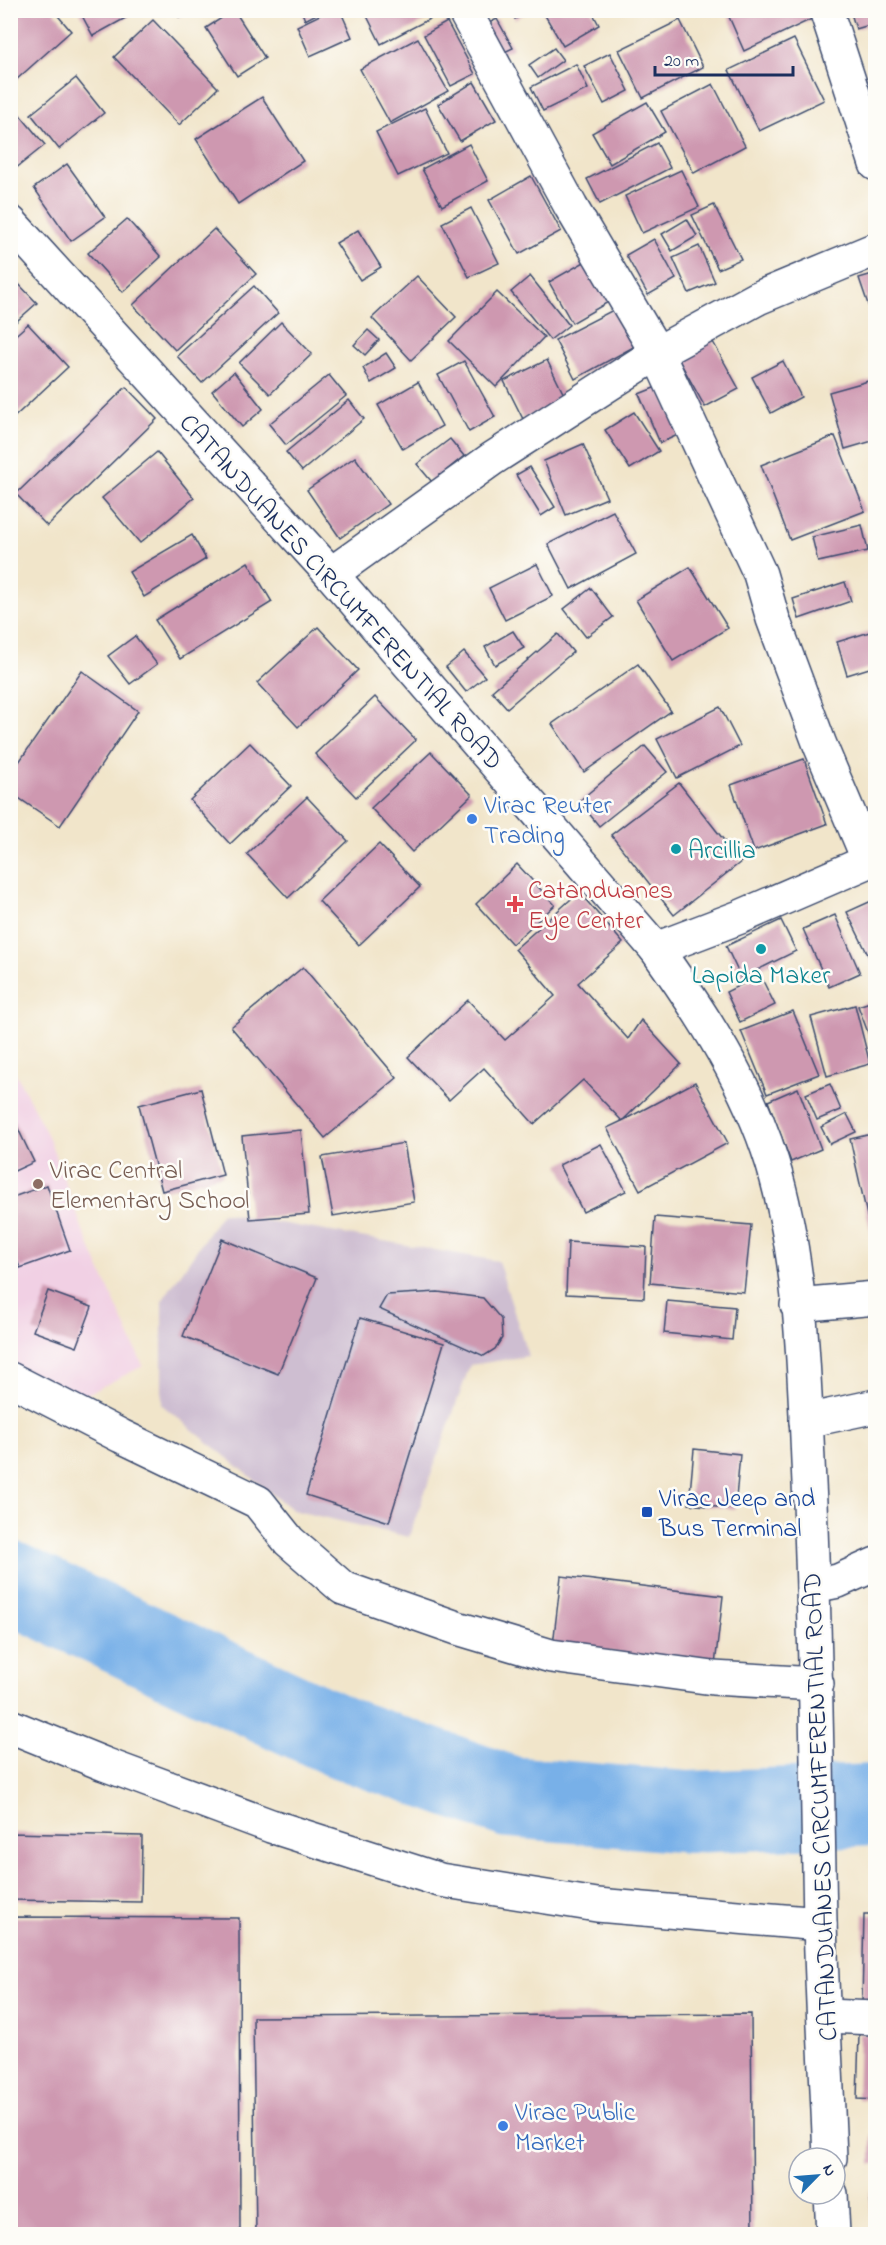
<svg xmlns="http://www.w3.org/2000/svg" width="886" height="2245" font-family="'Indie Flower',sans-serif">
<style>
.built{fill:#f1d0e4}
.industrial{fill:#cebed1}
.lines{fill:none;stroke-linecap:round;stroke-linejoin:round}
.river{stroke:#78b0e8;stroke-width:82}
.building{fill:#ce98b0}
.minor-casing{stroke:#3b4a6e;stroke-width:36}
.major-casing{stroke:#3b4a6e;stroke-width:36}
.minor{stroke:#fff;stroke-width:33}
.major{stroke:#fff;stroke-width:33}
.shop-dot{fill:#3f7fe0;stroke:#fdfcf7;stroke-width:2}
.culture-dot{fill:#0f9aa8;stroke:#fdfcf7;stroke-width:2}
.health-dot{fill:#e0444e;stroke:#fdfcf7;stroke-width:2}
.education-dot{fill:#8d6e63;stroke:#fdfcf7;stroke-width:2}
.transit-dot{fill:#1a4fb4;stroke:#fdfcf7;stroke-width:2}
.labels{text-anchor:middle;stroke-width:5;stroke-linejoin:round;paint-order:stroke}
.street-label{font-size:26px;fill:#1b2f5e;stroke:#fdfcf7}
.shop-label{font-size:26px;fill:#366cbe;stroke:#fdfcf7;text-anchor:start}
.culture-label{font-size:26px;fill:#0d838f;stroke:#fdfcf7;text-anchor:start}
.health-label{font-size:26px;fill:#be3a42;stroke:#fdfcf7;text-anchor:start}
.education-label{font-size:26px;fill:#785e54;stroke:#fdfcf7;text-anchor:start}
.transit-label{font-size:26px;fill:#164399;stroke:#fdfcf7;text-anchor:start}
</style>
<rect width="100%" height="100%" fill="#fdfcf7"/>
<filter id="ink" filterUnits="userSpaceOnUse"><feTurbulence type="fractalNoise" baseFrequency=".0167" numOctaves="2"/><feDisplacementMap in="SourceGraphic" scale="12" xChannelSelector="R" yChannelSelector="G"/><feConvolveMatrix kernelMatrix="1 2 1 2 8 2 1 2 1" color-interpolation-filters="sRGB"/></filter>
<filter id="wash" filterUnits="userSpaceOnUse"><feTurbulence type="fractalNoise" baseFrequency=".008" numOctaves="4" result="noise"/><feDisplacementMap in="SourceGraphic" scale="24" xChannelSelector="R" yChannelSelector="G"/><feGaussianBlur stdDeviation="1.35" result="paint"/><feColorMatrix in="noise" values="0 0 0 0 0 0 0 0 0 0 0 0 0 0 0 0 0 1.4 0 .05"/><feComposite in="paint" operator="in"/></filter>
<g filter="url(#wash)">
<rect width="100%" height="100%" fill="#f1e5ca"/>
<!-- built -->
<path class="built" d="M10,1062L48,1136L84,1233L143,1366L77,1399L11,1362Z"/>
<!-- industrial -->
<path class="industrial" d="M222,1213L498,1261L528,1356L470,1365L409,1537L292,1510L162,1405V1301Z"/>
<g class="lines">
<!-- river -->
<path class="river" d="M10,1582L340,1737L510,1797L688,1812L876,1805"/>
</g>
<g id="blocks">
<!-- building -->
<g class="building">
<path d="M10,10H53L71,31L16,80L10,73Z"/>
<path d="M79,10H140L93,36Z"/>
<path d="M175,10H189L179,17Z"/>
<path d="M234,10L265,58L237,76L206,28Z"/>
<path d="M301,10H324L305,20Z"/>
<path d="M330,10H340L352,37L310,56L297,26Z"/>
<path d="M364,10H439L441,13L381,44Z"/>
<path d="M511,10H531L515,19Z"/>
<path d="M546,10H591L599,25L563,46L543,12Z"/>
<path d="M726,10H808L812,19L744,51Z"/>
<path d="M850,10H876V23L856,29Z"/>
<path d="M497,19L513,48L494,57L479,28Z"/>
<path d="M153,20L218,88L179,125L114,57Z"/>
<path d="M680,20L703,67L643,98L619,50Z"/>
<path d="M447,22L475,74L451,86L424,35Z"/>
<path d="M418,38L448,91L390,123L360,69Z"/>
<path d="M794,39L824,100L759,131L729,70Z"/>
<path d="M554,48L563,60L538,78L529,65Z"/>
<path d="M610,53L629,91L604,104L584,66Z"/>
<path d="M576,64L588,89L543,111L531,87Z"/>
<path d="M76,78L104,113L59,149L31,114Z"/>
<path d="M474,82L496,120L460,141L438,104Z"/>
<path d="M713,84L745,146L694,173L661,111Z"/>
<path d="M262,97L303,161L238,204L196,139Z"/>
<path d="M647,102L665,132L610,164L592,133Z"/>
<path d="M10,103L45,145L10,173Z"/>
<path d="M425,108L447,153L398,176L376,132Z"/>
<path d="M657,143L670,168L600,204L587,179Z"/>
<path d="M469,144L488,181L442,206L422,169Z"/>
<path d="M67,164L105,217L71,241L34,188Z"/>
<path d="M681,170L699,207L642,233L625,196Z"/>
<path d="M531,176L561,231L519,254L489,200Z"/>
<path d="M714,205L741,259L718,269L692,215Z"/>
<path d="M471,208L499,263L469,277L442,223Z"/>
<path d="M127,219L161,257L123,292L88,253Z"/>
<path d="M687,219L697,236L672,251L662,234Z"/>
<path d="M214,229L256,274L175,350L133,305Z"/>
<path d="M358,230L381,267L360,280L336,243Z"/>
<path d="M654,239L676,279L648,295L626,255Z"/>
<path d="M699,246L715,282L689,293L673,258Z"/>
<path d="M586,261L610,301L572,323L549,282Z"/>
<path d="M876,273V325H875L859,278Z"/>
<path d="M10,275L37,303L10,327Z"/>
<path d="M417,276L456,317L411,360L372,318Z"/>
<path d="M530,276L569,325L550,340L511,292Z"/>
<path d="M254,286L278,313L202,383L177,356Z"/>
<path d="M497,292L544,337L496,387L449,341Z"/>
<path d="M619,307L639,344L575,379L555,340Z"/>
<path d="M281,322L312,354L270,394L239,363Z"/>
<path d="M28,324L68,367L10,421V340Z"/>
<path d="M368,330L379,340L365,355L354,345Z"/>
<path d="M707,331L739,389L705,407L673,349Z"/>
<path d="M386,353L396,368L371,383L363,368Z"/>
<path d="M547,360L566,399L523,419L504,381Z"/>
<path d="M464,361L495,417L469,432L438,375Z"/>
<path d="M783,361L801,397L771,413L752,377Z"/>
<path d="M234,372L263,409L242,427L212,391Z"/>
<path d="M329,375L346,396L286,445L269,424Z"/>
<path d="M872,380L876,392V440L845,449L829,392Z"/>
<path d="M418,382L442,426L403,449L378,405Z"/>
<path d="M659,386L680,434L660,443L639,394Z"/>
<path d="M126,387L157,419L47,526L16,494Z"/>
<path d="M349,400L364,419L302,471L286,452Z"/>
<path d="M634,412L659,451L630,469L605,430Z"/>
<path d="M835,436L865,511L790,540L761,465Z"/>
<path d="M450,439L464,456L432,482L417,464Z"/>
<path d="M583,444L607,498L566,515L544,461Z"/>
<path d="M157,452L194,498L140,543L102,498Z"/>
<path d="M355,457L388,504L340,538L307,490Z"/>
<path d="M530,467L555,507L541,516L516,475Z"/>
<path d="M613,511L636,554L571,589L548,544Z"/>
<path d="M862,525L868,551L818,562L812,537Z"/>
<path d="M192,535L206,559L144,597L129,572Z"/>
<path d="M248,562L272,602L180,659L155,620Z"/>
<path d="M537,564L553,596L505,620L489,588Z"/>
<path d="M690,567L728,628L673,661L636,600Z"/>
<path d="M845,582L851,601L799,619L793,599Z"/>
<path d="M591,588L613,617L586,637L564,609Z"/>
<path d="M318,627L358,670L298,727L257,683Z"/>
<path d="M876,630V666L847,675L837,642Z"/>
<path d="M513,631L524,648L495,665L485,647Z"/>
<path d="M558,634L573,652L507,708L492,691Z"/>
<path d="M135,636L157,664L130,684L108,656Z"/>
<path d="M464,652L485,677L466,692L446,667Z"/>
<path d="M638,664L671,711L584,772L552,724Z"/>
<path d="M82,671L138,711L60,826L10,792V775Z"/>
<path d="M375,697L416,740L356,797L315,754Z"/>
<path d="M720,707L740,746L677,778L657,739Z"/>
<path d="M250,743L291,786L230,844L190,800Z"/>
<path d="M645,746L667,772L599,826L579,801Z"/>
<path d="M431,752L472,795L412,852L371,808Z"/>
<path d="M804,759L827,824L754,851L731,785Z"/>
<path d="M679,783L741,862L674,915L611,835Z"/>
<path d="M307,797L348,841L288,898L247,854Z"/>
<path d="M379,844L420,887L359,945L319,901Z"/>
<path d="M517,864L555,905L512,944L476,904Z"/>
<path d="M579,892L623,943L578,983L628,1039L641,1020L681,1064L622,1121L695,1082L728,1143L640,1190L607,1128L622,1121L583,1080L534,1124L484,1068L449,1100L408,1057L468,1000L505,1040L555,996L515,949Z"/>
<path d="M876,899V971L847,912Z"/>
<path d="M835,915L860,973L829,987L803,929Z"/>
<path d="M781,920L796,951L741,978L726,946Z"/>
<path d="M303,967L397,1078L325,1138L231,1027Z"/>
<path d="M760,975L775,1005L740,1022L726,992Z"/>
<path d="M876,1000V1042L872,1043L858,1006Z"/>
<path d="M855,1005L870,1064L827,1076L811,1017Z"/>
<path d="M793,1011L819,1074L767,1094L741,1031Z"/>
<path d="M830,1084L841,1110L817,1120L806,1094Z"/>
<path d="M798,1088L821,1149L791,1162L768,1101Z"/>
<path d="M201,1089L223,1175L162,1191L139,1105Z"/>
<path d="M10,1112L34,1162L10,1173Z"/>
<path d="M847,1114L856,1132L830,1144L821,1127Z"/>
<path d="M301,1130L309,1214L250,1219L242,1136Z"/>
<path d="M876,1133V1251H875L850,1139Z"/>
<path d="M404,1143L414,1202L333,1216L322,1157Z"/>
<path d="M601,1144L626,1191L583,1212L559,1165Z"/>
<path d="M47,1185L70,1250L20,1268L10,1242V1198Z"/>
<path d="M655,1217L751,1225L744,1292L650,1283Z"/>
<path d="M222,1239L317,1278L278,1374L183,1336Z"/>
<path d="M568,1242L646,1247L644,1298L566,1294Z"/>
<path d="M48,1291L92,1307L77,1347L33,1331Z"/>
<path d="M438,1292L483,1298L501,1319L502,1338L495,1349L484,1356L379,1309L387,1295Z"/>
<path d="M667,1301L735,1307L732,1340L664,1333Z"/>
<path d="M360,1318L444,1343L389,1522L306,1495Z"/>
<path d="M694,1449L740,1454L735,1509L689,1504Z"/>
<path d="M561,1576L723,1596L715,1665L553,1645Z"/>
<path d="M10,1833L142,1836L141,1902L10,1900Z"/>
<path d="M864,1914H876V2003L862,2002Z"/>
<path d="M10,1917L239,1918L240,2234H10Z"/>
<path d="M751,2014L753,2234H256L253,2017Z"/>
<path d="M859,2034L876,2035V2100L857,2099Z"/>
<path d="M874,2100H876V2129H873Z"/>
<rect x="871" y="2134" width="5" height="30"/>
<path d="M870,2191H876V2234H872Z"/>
</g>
</g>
</g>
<g filter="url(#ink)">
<use href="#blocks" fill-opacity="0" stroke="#3b4a6e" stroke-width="1.5"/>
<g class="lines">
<!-- minor casing -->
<g class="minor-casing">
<g id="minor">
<path d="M464,10L571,207L657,353L760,574L773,619L820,745L869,861"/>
<path d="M826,10L876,164"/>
<path d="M331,574L492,459L657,353L758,298L876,249"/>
<path d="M656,949L740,917L876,858"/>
<path d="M797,1305L876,1298"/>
<path d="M10,1379L121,1436L258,1502L289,1541L343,1588L457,1628L551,1656L713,1678L817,1684"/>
<path d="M806,1421L876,1406"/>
<path d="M813,1586L838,1581L876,1564"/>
<path d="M824,2016L876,2018"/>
</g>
</g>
<!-- major casing -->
<g class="major-casing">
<g id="major">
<path d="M10,222L331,574L656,949C703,1015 748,1084 772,1162C805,1269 804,1392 810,1503C816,1642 817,1781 820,1921C822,2000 827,2079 830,2158"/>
<path d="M10,1726L104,1764L271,1826L440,1880L597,1905L820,1924"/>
<path d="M831,2194L833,2234"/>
</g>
</g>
<!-- minor -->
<use href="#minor" class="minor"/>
<!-- major -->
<use href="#major" class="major"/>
</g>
</g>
<!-- markers -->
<g class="shop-dot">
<circle cx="472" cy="819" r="6"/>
<circle cx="503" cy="2126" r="6"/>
</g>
<g class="culture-dot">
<circle cx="676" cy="849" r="6"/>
<circle cx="761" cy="949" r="6"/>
</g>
<path class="health-dot" d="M512 895h6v6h6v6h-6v6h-6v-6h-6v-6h6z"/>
<circle class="education-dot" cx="38" cy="1184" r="6"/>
<rect class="transit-dot" x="641" y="1506" width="12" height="12" rx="3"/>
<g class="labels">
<!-- street labels -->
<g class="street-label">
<text transform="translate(342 591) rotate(48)" y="9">CATANDUANES CIRCUMFERENTIAL ROAD</text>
<text transform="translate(819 1807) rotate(-92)" y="9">CATANDUANES CIRCUMFERENTIAL ROAD</text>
</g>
<!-- shop labels -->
<g class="shop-label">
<text x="484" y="813">Virac Reuter<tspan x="484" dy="30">Trading</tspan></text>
<text x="515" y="2120">Virac Public<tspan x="515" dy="30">Market</tspan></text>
</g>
<!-- culture labels -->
<g class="culture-label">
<text x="688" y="858">Arcillia</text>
<text x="761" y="983" text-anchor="middle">Lapida Maker</text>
</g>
<!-- health labels -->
<g class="health-label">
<text x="528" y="898">Catanduanes<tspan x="528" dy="30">Eye Center</tspan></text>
</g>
<!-- education labels -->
<g class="education-label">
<text x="50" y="1178">Virac Central<tspan x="50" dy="30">Elementary School</tspan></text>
</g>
<!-- transit labels -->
<g class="transit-label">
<text x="659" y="1506">Virac Jeep and<tspan x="659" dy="30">Bus Terminal</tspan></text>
</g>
</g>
<!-- margin -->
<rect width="886" height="2245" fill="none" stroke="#fdfcf7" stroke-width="36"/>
<!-- north arrow -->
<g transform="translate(817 2176) rotate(65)"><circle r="28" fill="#fdfcf7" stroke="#a3aaba" stroke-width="1.5"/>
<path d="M0-4.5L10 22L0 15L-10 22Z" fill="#1f6fb2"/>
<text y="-9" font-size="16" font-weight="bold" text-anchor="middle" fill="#1b2f5e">N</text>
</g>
<!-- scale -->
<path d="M655 66v9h138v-9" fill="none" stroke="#1b2f5e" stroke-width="3"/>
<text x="664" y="66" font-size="18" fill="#1b2f5e" stroke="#fdfcf7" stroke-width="4.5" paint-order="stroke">20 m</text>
</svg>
